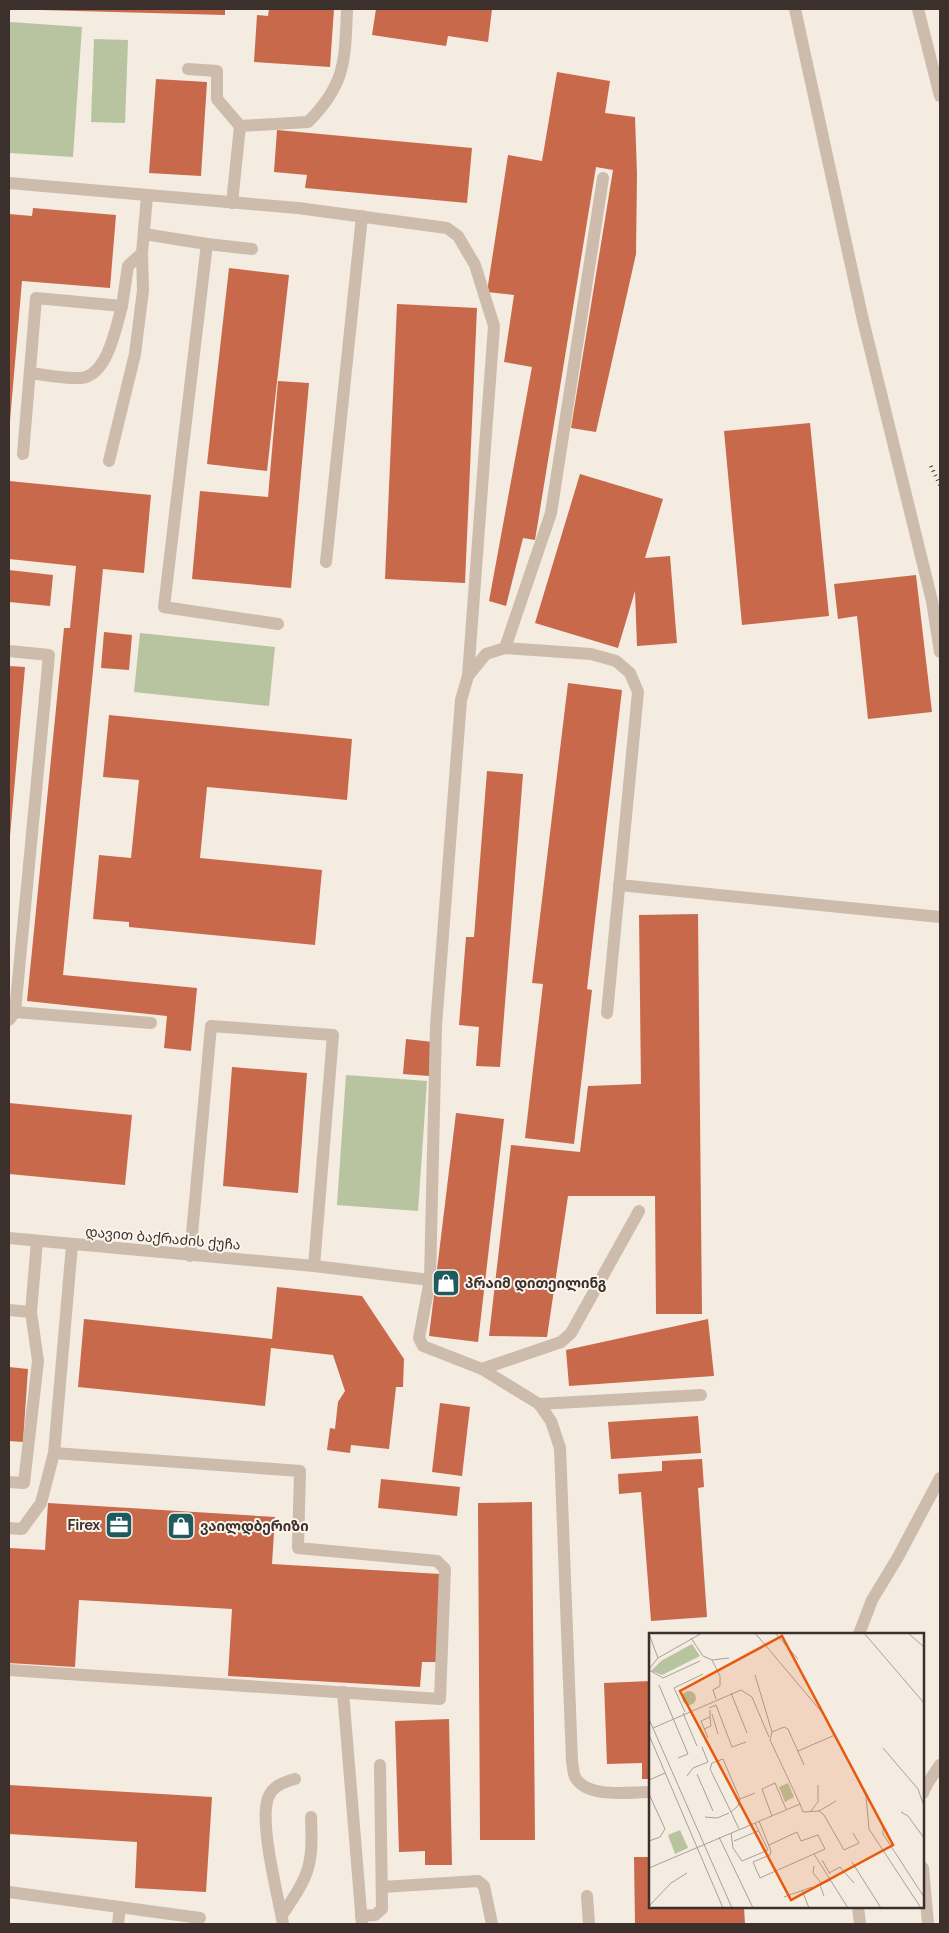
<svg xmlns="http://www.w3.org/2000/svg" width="949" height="1933" font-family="Raleway,'Noto Sans Georgian',sans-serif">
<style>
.green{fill:#b8c4a0}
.building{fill:#c8694b}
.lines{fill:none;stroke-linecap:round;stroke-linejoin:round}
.service{stroke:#cdbbac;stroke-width:12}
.rail{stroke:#3b302b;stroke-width:4;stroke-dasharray:1 4;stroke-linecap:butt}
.labels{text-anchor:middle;stroke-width:4;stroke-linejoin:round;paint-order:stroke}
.street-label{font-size:14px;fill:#3b302b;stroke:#fbf5ee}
.poi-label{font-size:14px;font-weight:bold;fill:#3b302b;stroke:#fbf5ee;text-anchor:start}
.inset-road{fill:none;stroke:#aaa098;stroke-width:1}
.view{fill:#e8590c;fill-opacity:0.15;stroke:#e8590c;stroke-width:2.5}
.inset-edge{fill:none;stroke:#3b302b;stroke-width:2.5}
</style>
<rect width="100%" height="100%" fill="#f4ebe1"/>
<!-- green -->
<g class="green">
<path d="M10,22L82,27L73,157L9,153Z"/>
<path d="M94,39L128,40L125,123L91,122Z"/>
<path d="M140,633L275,647L269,706L134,692Z"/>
<path d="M346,1075L427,1081L418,1211L337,1205Z"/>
</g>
<!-- building -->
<g class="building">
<path d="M40,9H225V15L40,10Z"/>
<path d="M269,9H334L330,67L254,62L257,15L268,16Z"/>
<path d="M376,9H492L488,42L448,36L446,46L372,35Z"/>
<path d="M557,72L610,81L605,113L635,117L637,174L636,254L596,432L571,428L613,170L596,167L535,540L523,538L506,606L489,601L532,367L504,362L514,295L487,292L508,155L542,161Z"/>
<path d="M156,79L207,82L201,176L149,173Z"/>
<path d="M277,130L472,148L467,203L305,188L307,175L274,172Z"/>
<path d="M33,208L116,215L110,288L22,281L10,421H9V214L32,216Z"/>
<path d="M229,268L289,275L267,471L207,464Z"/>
<path d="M397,304L477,308L465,583L385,579Z"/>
<path d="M278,381L309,383L291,588L192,579L200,491L268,497Z"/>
<path d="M810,423L829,616L742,625L724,431Z"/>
<path d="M580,474L663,499L645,558L670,556L677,643L637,646L635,591L618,648L535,623Z"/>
<path d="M9,481L151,495L144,573L103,569L63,975L197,988L191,1051L164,1048L167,1016L27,1001L64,628H70L76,566L9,559Z"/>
<path d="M9,570L53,575L50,606L9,602Z"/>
<path d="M916,575L932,712L868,719L857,616L838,619L834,584Z"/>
<path d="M104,632L132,635L129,670L101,668Z"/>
<path d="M9,666L25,667L10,836H9Z"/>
<path d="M568,683L622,690L587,989L592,990L574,1144L525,1138L543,984L532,983Z"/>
<path d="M109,715L352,739L347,800L207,787L200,858L322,870L315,945L129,927V922L93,919L99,855L131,858L139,780L103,777Z"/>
<path d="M487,771L523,774L500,1067L476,1066L479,1027L459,1025L466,937H474Z"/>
<path d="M698,914L702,1314H656L655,1196H568L547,1337L489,1336L511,1145L580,1152L588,1086L641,1084L639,915Z"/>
<path d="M406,1039L433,1042L429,1076L403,1074Z"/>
<path d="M232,1067L307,1073L298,1193L223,1186Z"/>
<path d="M9,1103L132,1115L125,1185L9,1174Z"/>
<path d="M456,1113L504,1119L478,1342L429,1336Z"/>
<path d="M277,1287L362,1296L404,1359L403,1387H396L389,1449L351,1445L350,1453L327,1450L330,1428L335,1429L338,1402L345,1391L333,1355L271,1348L265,1406L78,1387L84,1319L272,1339Z"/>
<path d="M708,1319L714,1376L569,1386L566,1350Z"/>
<path d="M9,1367L28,1369L23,1442L9,1441Z"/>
<path d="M440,1403L470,1407L462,1476L432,1472Z"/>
<path d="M698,1416L701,1453L611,1459L608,1422Z"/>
<path d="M702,1459L704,1487L698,1488L707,1617L651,1621L641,1492L619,1494L618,1474L662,1471V1461Z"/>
<path d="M381,1479L460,1487L457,1516L378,1508Z"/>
<path d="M532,1502L535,1840H480L478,1503Z"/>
<path d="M48,1503L275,1517L272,1564L440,1574L436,1662H422L420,1687L228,1676L232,1609L79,1600L75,1667L9,1663V1548L45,1550Z"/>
<path d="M650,1681V1779H642V1763L607,1764L604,1683Z"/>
<path d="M449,1719L452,1865H425V1851L399,1852L395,1721Z"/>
<path d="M9,1785L212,1797L206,1892L135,1888L137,1842L9,1834Z"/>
<path d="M634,1857H650V1907H744L745,1924H635Z"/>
</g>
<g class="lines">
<!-- service -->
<g class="service">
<path d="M795,9L862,316L932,601L940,652"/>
<path d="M918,9L940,96"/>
<path d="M188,69L217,71V99L240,126"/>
<path d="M9,183L298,208L447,228L458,236L475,265L494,326L468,676"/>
<path d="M232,203L240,126L308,122C346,84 345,60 347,9"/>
<path d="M144,234L207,244L164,607L278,624"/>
<path d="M207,244L252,249"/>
<path d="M30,373C46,375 65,379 81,378C108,375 116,327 122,306"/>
<path d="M23,454L36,298L122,306L128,266L142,253"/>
<path d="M109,461L135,354L143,290L142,253L147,196"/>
<path d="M326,562L362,216"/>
<path d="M505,648L551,513L603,178"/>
<path d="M9,651L49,655L15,1012L9,1020"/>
<path d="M619,885L940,917"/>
<path d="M15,1012L151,1023"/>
<path d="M9,1238L314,1266L430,1280L419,1338L423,1346L482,1369L539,1404L551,1421L560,1448L572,1761C573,1766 573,1772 575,1777C587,1799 629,1792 650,1792"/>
<path d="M190,1256L211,1026L333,1035L314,1266"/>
<path d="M430,1280L436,1026L461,700L468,676L486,654L505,648L591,654L616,661L630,673L638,692L607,1013"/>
<path d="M9,1310L31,1312"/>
<path d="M482,1369L561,1342L571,1333L639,1211"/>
<path d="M539,1404L701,1395"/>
<path d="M9,1482L24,1483L38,1361L31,1312L37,1241"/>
<path d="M9,1528L22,1529L41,1503L54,1453L72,1245"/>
<path d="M859,1634L872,1600L898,1557L940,1478"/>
<path d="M9,1670L440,1699L445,1569L437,1561L298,1548L300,1471L54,1453"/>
<path d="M343,1692L362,1924"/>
<path d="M923,1793L927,1784L940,1765"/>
<path d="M923,1868L928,1924"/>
<path d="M382,1887L478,1881L484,1886L492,1924"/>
<path d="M9,1892L200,1918"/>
<path d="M587,1896L589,1924"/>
<path d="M858,1907L860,1924"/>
<path d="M282,1915C310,1874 313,1866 311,1817"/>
<path d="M361,1916L375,1915L382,1909L380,1765"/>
<path d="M118,1924L120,1907"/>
<path d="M283,1924C278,1895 259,1824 268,1798C272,1786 284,1782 295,1779"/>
</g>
<!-- rail -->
<path class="rail" d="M931,466L940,485"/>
</g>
<!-- icons -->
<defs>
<g id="shop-square" transform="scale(1.4375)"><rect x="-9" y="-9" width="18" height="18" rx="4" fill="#1f5a5e" stroke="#fbf5ee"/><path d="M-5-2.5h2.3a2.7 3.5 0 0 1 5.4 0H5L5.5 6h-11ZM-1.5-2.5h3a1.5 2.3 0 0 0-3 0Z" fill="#fff"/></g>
<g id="office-square" transform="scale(1.4375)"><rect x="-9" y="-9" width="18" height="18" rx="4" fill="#1f5a5e" stroke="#fbf5ee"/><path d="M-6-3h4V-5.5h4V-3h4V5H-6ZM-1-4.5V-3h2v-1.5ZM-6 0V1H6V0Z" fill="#fff"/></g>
</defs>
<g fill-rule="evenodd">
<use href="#shop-square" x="446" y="1283"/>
<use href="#office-square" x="119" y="1525"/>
<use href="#shop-square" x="181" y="1526"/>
</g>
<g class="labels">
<!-- street labels -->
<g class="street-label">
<text transform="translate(163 1238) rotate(5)" y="5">დავით ბაქრაძის ქუჩა</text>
</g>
<!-- poi labels -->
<g class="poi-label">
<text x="465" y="1288">პრაიმ დითეილინგ</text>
<text x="100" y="1530" text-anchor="end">Firex</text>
<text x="200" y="1531">ვაილდბერიზი</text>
</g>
</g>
<!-- overview -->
<g transform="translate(649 1633)">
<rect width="275" height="275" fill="#f4ebe1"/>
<path d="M43,11L51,23L13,42L2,38L12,28ZM33 65a7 7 0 1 1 14 0a7 7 0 1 1-14 0ZM139,150L145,164L136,169L130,154ZM31,197L39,215L26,221L19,202Z" fill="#b8c4a0"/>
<path class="inset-road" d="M106,0L176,83L217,163L220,196L272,275M126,0L149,26M215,0L275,70M259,0L275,14M0,1L9,25M42,5L54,23L63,27L71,43V53L64,57L67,66M63,27L80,25M0,36L9,25L53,0M0,37L14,45L51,28M106,42L123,99M10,52L39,121L29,125M82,60L98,100M60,75L67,72L83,114L97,109M36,79L25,55L54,41M34,80L48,113M63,81L69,101M0,86L83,275M4,95L92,57L103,64L120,104M55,96L62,93L61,84M0,102L74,275M59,105L52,88L61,84V77M234,115L269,156L275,173M149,118L186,102M48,141L64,178M38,143L44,135L59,129L53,114M0,147L16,140M0,161L16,196L11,204L0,208M91,166L106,160M151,171L121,107L123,99L135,94L139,96L155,132M162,178L169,169V152M170,178L187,168M82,179L61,136L63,130L74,126L91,166L89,173L82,179L90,196M252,179L259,183L275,205M123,183L113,156L126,150L137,176M56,184L68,185L80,180M110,188L122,218L121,222L104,229L111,245L176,216L169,202L152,208L148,199L120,212M234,193V201L275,264M82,200L84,215L93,228L119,217L106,190M70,204L104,275M85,208L109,198M165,221L199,275M173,227L181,241M203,229L232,275M165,233L164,240L173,251M0,235L151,171L154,179L170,178L175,182L195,217L210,210L204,200M180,240L191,234L205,250M153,257L160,275M175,263L171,252L182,247M135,264L163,254M0,273L22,250L38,240"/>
<path class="view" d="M133,3L244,212L142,267L31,58Z"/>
<rect width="275" height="275" class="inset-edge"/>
</g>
<!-- border -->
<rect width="949" height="1933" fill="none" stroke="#3b302b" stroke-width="20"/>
</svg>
